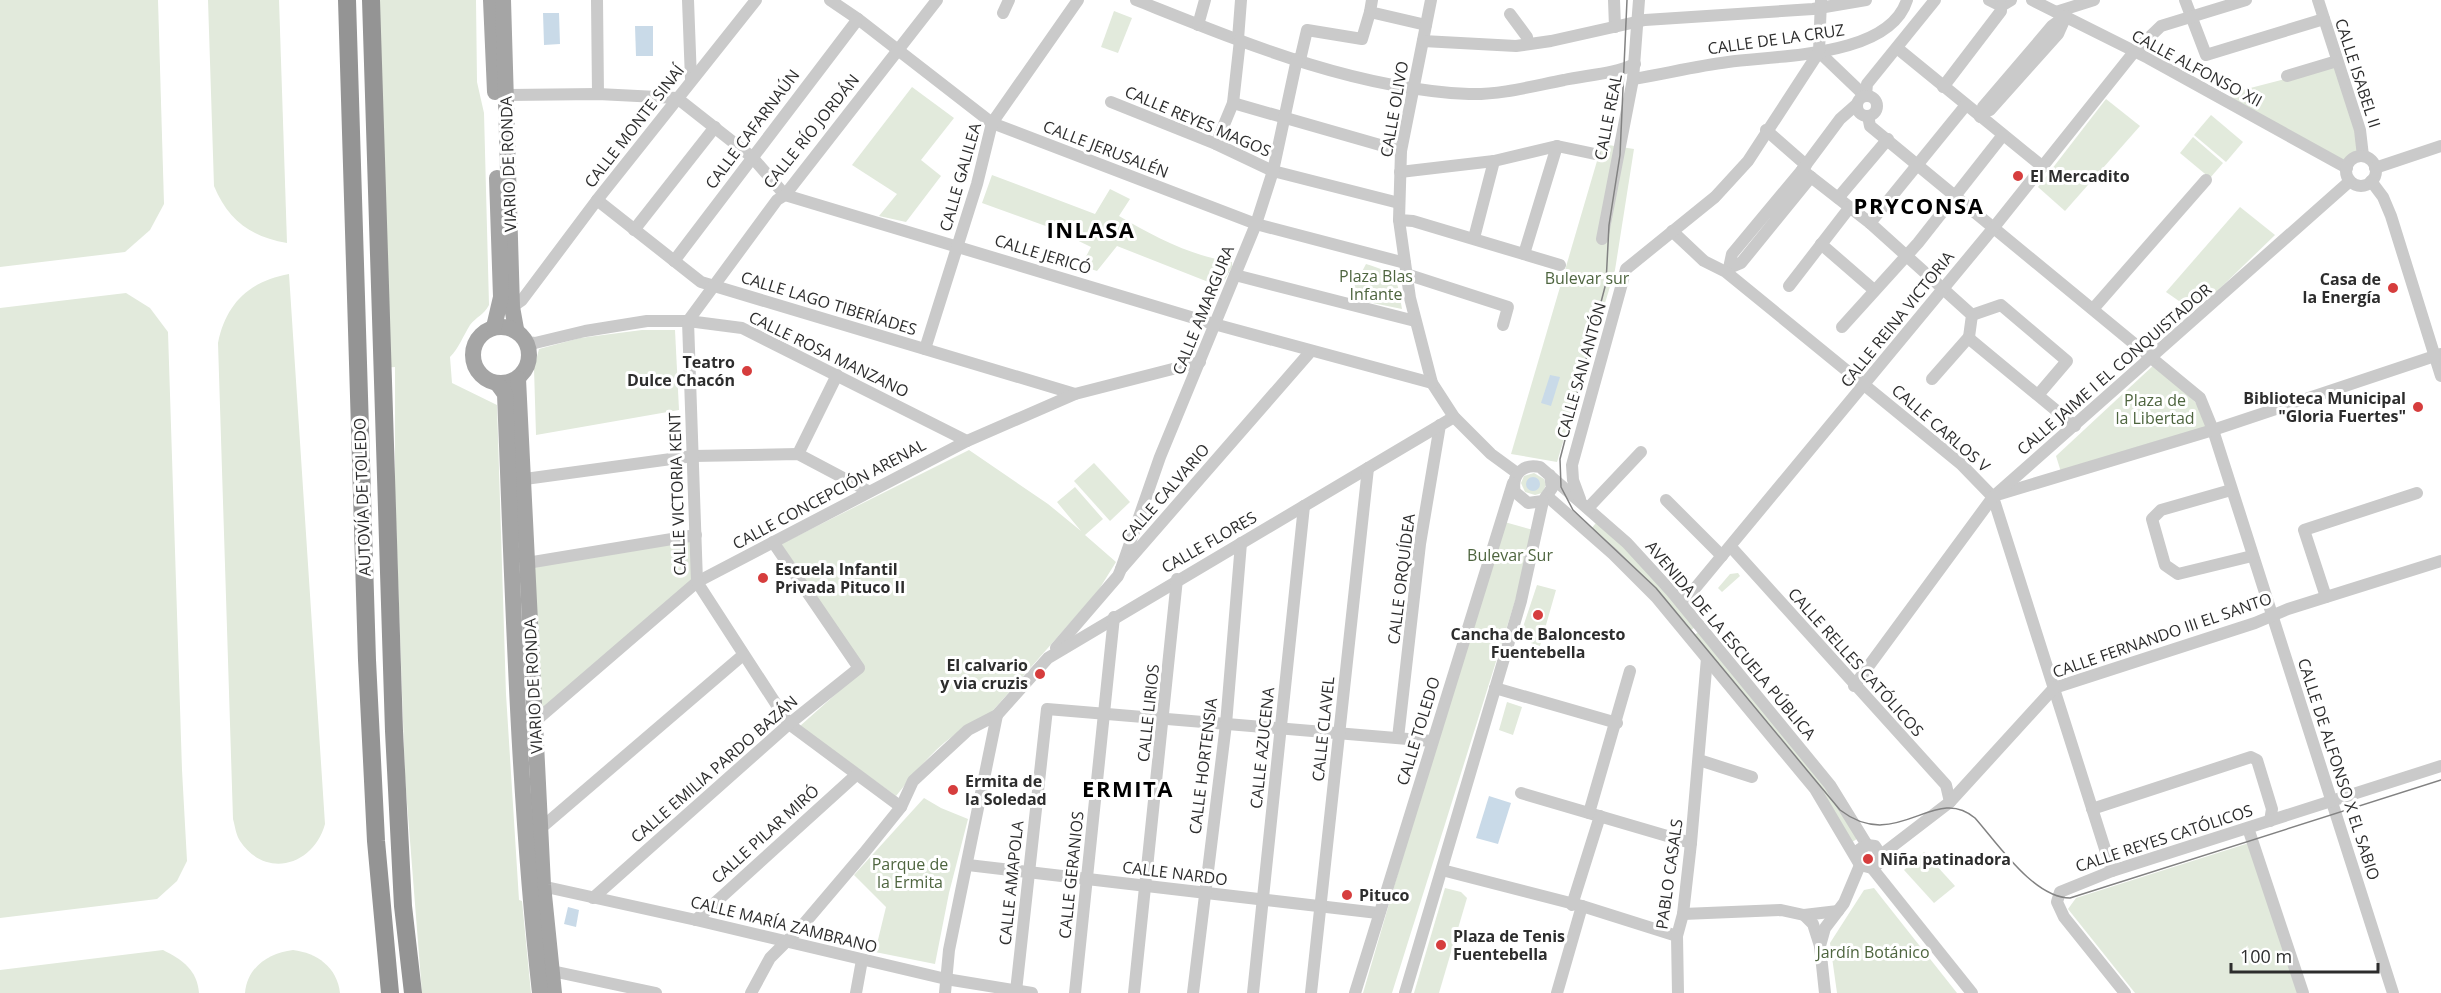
<svg xmlns="http://www.w3.org/2000/svg" width="2441" height="993" font-family="'Open Sans',sans-serif">
<style>
.green{fill:#e2eadc}
.water{fill:#c9dae8}
.lines{fill:none;stroke-linecap:round;stroke-linejoin:round}
.minor{stroke:#cacaca;stroke-width:12}
.major{stroke:#a5a5a5;stroke-width:16}
.highway{stroke:#949494;stroke-width:18}
.tram{stroke:#828282;stroke-width:1.5}
.poi-dot{fill:#d63d3d;stroke:#fff;stroke-width:2}
.labels{text-anchor:middle;stroke-width:6;stroke-linejoin:round;paint-order:stroke}
.street-label{font-size:16px;fill:#2d2d2d;stroke:#fff}
.poi-label{font-size:16px;font-weight:bold;fill:#2d2d2d;stroke:#fff;text-anchor:start}
.park-label{font-size:16px;fill:#4e653f;stroke:#fff}
.district-label{font-size:22px;font-weight:bold;letter-spacing:1.5px;fill:#000;stroke:#fff}
</style>
<rect width="100%" height="100%" fill="#fff"/>
<!-- green -->
<g class="green">
<path d="M0,0H158L164,204L150,230L125,252L0,267Z"/>
<path d="M208,0H279L287,243C251,237 228,220 214,186Z"/>
<path d="M376,0H476L477,82L484,113L489,305C483,316 477,316 470,325C463,336 459,348 450,357L452,383L497,405L506,694L519,900L522,901L531,993H422L405,777L395,494V367L382,368Z"/>
<path d="M1114,11L1132,18L1118,53L1101,47Z"/>
<path d="M2336,66L2363,153L2352,156L2346,164L2229,99L2231,93Z"/>
<path d="M912,87L954,118L921,160L941,176L906,222L879,216L897,194L852,165Z"/>
<path d="M2106,99L2140,126L2065,211L2038,187Z"/>
<path d="M2211,115L2243,142L2226,162L2194,135Z"/>
<path d="M2193,137L2223,163L2210,178L2180,153Z"/>
<path d="M1602,144L1634,149L1615,270L1557,462L1511,454Z"/>
<path d="M992,175L1095,214L1110,189L1130,199L1119,216C1153,236 1193,257 1232,262V267L1222,285H1216L1117,246L1097,271L1081,266L1091,247L1054,229L982,203Z"/>
<path d="M2240,207L2275,235L2209,299L2202,298L2189,308L2166,292Z"/>
<path d="M1366,264C1398,274 1397,277 1402,309L1348,298Z"/>
<path d="M289,274L325,824C314,865 266,880 240,841C236,835 235,826 233,819L218,343C226,303 250,281 289,274Z"/>
<path d="M126,293L150,308L168,332L182,770L187,861L177,881L157,899L0,918V308Z"/>
<path d="M642,330H675L679,410L536,435L534,368L539,349L580,338Z"/>
<path d="M2156,363L2195,402L2209,427L2061,472L2056,456Z"/>
<path d="M969,450L1048,504L1081,531L1057,502L1075,487L1103,519L1085,535L1116,562L1098,591L989,715C948,732 923,762 896,796L800,726L865,668L781,544Z"/>
<path d="M1094,463L1130,502L1110,521L1074,481Z"/>
<path d="M1534,473L1544,479L1546,485L1542,493L1535,495L1525,492L1521,483L1524,476Z"/>
<path d="M1501,521L1537,531L1392,993H1363Z"/>
<path d="M1596,523L1628,550L1696,626L1689,632L1591,529Z"/>
<path d="M693,539L692,580L530,719L526,568Z"/>
<path d="M1738,573L1740,576L1722,592L1718,588L1730,574Z"/>
<path d="M1537,585L1556,590L1540,646L1519,639Z"/>
<path d="M1700,631L1836,797L1857,839L1852,842L1693,636Z"/>
<path d="M1507,702L1522,707L1513,735L1499,730Z"/>
<path d="M924,798L941,808L968,819L949,893L935,964L875,952L886,907L854,875Z"/>
<path d="M2249,843L2301,993H2135L2068,909L2076,898Z"/>
<path d="M1924,852L1955,886L1934,903L1904,870Z"/>
<path d="M1445,888L1461,892L1467,898L1439,993H1414Z"/>
<path d="M1874,888L1881,897L1957,993H1837L1830,943L1864,890Z"/>
<path d="M163,950C183,960 197,970 199,993H0V970Z"/>
<path d="M293,950C317,953 337,967 340,993H245C247,967 269,953 293,950Z"/>
</g>
<!-- water -->
<g class="water">
<path d="M543,13H559L560,44L544,45Z"/>
<path d="M635,26H653V56H636Z"/>
<path d="M1550,375L1560,377L1551,406L1541,403Z"/>
<circle cx="1533" cy="484" r="7"/>
<path d="M1489,796L1511,803L1498,844L1476,838Z"/>
<path d="M568,907L579,910L576,927L564,924Z"/>
</g>
<g class="lines">
<!-- minor -->
<g class="minor">
<path d="M597,0L598,94"/>
<path d="M688,0L691,80"/>
<path d="M830,0L858,19L992,123L1256,224L1405,263"/>
<path d="M1136,0C1242,42 1353,89 1469,94C1500,95 1533,86 1564,80C1587,75 1614,74 1635,64"/>
<path d="M1372,0L1370,12L1426,25"/>
<path d="M1431,0L1401,151L1399,220L1410,298L1432,383L1454,417L1491,454L1517,473"/>
<path d="M1614,0L1615,27"/>
<path d="M1989,0L2001,6L2011,0"/>
<path d="M2032,0L2148,58L2347,168"/>
<path d="M2185,0L2206,55L2324,19"/>
<path d="M2318,0L2360,130L2363,156"/>
<path d="M2056,12L2094,0"/>
<path d="M1003,13L1009,0"/>
<path d="M1510,14L1527,37L1528,44"/>
<path d="M1198,25L1205,0"/>
<path d="M1238,39L1241,0"/>
<path d="M1423,41L1516,46L1551,41L1645,20L1813,9L1866,0"/>
<path d="M1897,48L2043,167"/>
<path d="M1819,52L1865,96"/>
<path d="M1300,60L1307,30L1362,39L1370,12"/>
<path d="M2287,76L2337,61"/>
<path d="M1633,79C1664,74 1696,66 1728,62C1776,55 1889,58 1907,0"/>
<path d="M1943,87L2001,11V6"/>
<path d="M506,95L598,94L677,98L752,157L785,195L1214,324L1432,383"/>
<path d="M1866,95L1867,84L1935,0"/>
<circle cx="1867" cy="106" r="10"/>
<path d="M1111,102L1216,144L1273,171L1399,203"/>
<path d="M1233,103L1401,151"/>
<path d="M1868,116L1870,126L2200,398L2213,430L2393,993"/>
<path d="M1980,117L1983,107L2052,26L2066,16L2058,34L1990,110L1984,112"/>
<path d="M1766,130L1806,165"/>
<path d="M1216,144L1233,103L1240,40"/>
<circle cx="2361" cy="171" r="15"/>
<path d="M2375,168L2441,146"/>
<path d="M1802,170L1870,223L1972,315L1969,337L1972,341L2075,426"/>
<path d="M1400,172L1494,161L1557,146L1595,154"/>
<path d="M1811,177L1741,263L1729,268L1732,254L1802,170L1840,119L1857,104"/>
<path d="M2371,181L2383,197L2391,216L2441,376"/>
<path d="M1838,198L1888,139"/>
<path d="M597,200L701,282L1075,394"/>
<path d="M1399,220L1413,221L1560,265"/>
<path d="M1870,223L1966,105"/>
<path d="M634,230L715,127"/>
<path d="M1672,231L1704,261L1726,272L1961,464L1993,497L2112,871"/>
<path d="M1474,238L1494,161"/>
<path d="M1602,239L1633,79L1639,0"/>
<path d="M1821,244L1874,290"/>
<path d="M1524,254L1557,146"/>
<path d="M674,261L858,19"/>
<path d="M1406,274L1508,307L1503,325"/>
<path d="M1235,275L1415,321"/>
<path d="M1789,286L1850,207"/>
<path d="M512,307L522,300L597,200L756,0"/>
<path d="M2093,309L2206,180"/>
<path d="M1972,315L2001,305L2067,361L2038,395"/>
<path d="M1842,327L1918,243L2003,135"/>
<path d="M527,342L535,343L585,331L647,321H688L742,328L967,441"/>
<path d="M925,349L977,184L992,123L1078,0"/>
<path d="M1932,379L1969,337"/>
<path d="M798,454L837,375"/>
<path d="M1550,475L1552,488L1543,501L1528,503L1515,492C1511,475 1523,463 1540,467L1627,543L1671,591L1830,785L1867,845"/>
<path d="M525,479L693,456L798,454L868,491"/>
<path d="M2231,490L2161,510L2152,519L2165,565L2178,574L2252,556"/>
<path d="M2000,494L2213,430L2441,354"/>
<path d="M1548,497L1613,554L1656,597L1815,789L1860,865L1872,868L1879,863L1881,855L1875,846L1867,845L1860,849L1857,857"/>
<path d="M1580,499L1573,480L1572,465L1626,269L1715,197L1748,161L1819,52L1821,0"/>
<path d="M1666,500L1722,556"/>
<path d="M1588,508L1641,452"/>
<path d="M1731,547L1946,785L1950,802"/>
<path d="M527,563L696,535"/>
<path d="M1121,569L1160,457L1256,224L1273,171L1297,59"/>
<path d="M2326,597L2304,530L2417,493"/>
<path d="M1682,604L1995,226L2134,52L2161,26L2246,0"/>
<path d="M1056,648L1118,576L1121,569L1311,351"/>
<path d="M1854,686L1993,497L2350,181"/>
<path d="M1495,688L1617,723"/>
<path d="M532,724L697,582L967,441L1075,394L1200,362"/>
<path d="M1398,738L1420,544L1440,425"/>
<path d="M1699,760L1752,777"/>
<path d="M1521,793L1691,843"/>
<path d="M901,807L789,724L697,582L688,321L777,200L785,195L937,0"/>
<path d="M2092,809L2251,757L2257,760L2272,809L2270,821"/>
<path d="M1589,813L1630,671"/>
<path d="M541,828L743,655"/>
<path d="M2248,828L2303,993"/>
<path d="M1881,855L1950,802L2054,688L2255,623L2288,609L2441,561"/>
<path d="M968,865L1378,913"/>
<path d="M1872,868L1972,993"/>
<path d="M1442,870L1582,906L1677,936"/>
<path d="M537,885L696,920L946,979L1032,993"/>
<path d="M593,898L789,724L859,668L773,542"/>
<path d="M1572,905L1600,816"/>
<path d="M1683,914L1781,910L1804,915L1838,911"/>
<path d="M1804,915L1813,924L1820,946"/>
<path d="M696,920L856,775"/>
<path d="M552,971L656,993"/>
<path d="M1016,991L1047,709L1432,741"/>
<path d="M751,993L770,958L802,926L864,853L901,807L913,781L968,730L997,715L1048,658L1454,417"/>
<path d="M856,993L862,960"/>
<path d="M945,993L949,950L997,715"/>
<path d="M1075,993L1114,617"/>
<path d="M1134,993L1177,579"/>
<path d="M1193,993L1226,724L1241,543"/>
<path d="M1253,993L1304,506"/>
<path d="M1311,993L1368,468"/>
<path d="M1355,993L1513,483"/>
<path d="M1405,993L1521,601L1543,501"/>
<path d="M1557,993L1582,906"/>
<path d="M1678,993L1677,936L1683,914L1691,843L1707,658"/>
<path d="M1825,993L1820,946L1825,928L1844,903L1860,865"/>
<path d="M2125,993L2064,917L2057,902L2060,892L2112,871L2441,766"/>
</g>
<!-- major -->
<g class="major">
<path d="M491,0L495,92"/>
<path d="M503,0L512,307L516,329"/>
<circle cx="501" cy="355" r="28"/>
<path d="M494,327L501,297L497,178"/>
<path d="M518,379L543,885L554,993"/>
<path d="M497,383L505,394C513,594 518,794 540,993"/>
</g>
<!-- highway -->
<g class="highway">
<path d="M347,0L367,660L376,841L390,993"/>
<path d="M371,0L394,731L403,906L413,993"/>
</g>
<!-- tram -->
<path class="tram" d="M1627,0L1620,155L1609,225L1606,283L1560,459L1561,487L1573,510L1656,588L1840,810C1897,854 1934,783 1975,818C1998,844 2034,898 2070,898L2441,780"/>
</g>
<!-- markers -->
<g class="poi-dot">
<circle cx="2018" cy="176" r="6"/>
<circle cx="2393" cy="288" r="6"/>
<circle cx="747" cy="371" r="6"/>
<circle cx="2418" cy="407" r="6"/>
<circle cx="763" cy="578" r="6"/>
<circle cx="1538" cy="615" r="6"/>
<circle cx="1040" cy="674" r="6"/>
<circle cx="953" cy="790" r="6"/>
<circle cx="1868" cy="859" r="6"/>
<circle cx="1347" cy="895" r="6"/>
<circle cx="1441" cy="945" r="6"/>
</g>
<g class="labels">
<!-- street labels -->
<g class="street-label">
<text transform="translate(1776 39) rotate(-8)" y="6">CALLE DE LA CRUZ</text>
<text transform="translate(2197 68) rotate(28)" y="6">CALLE ALFONSO XII</text>
<text transform="translate(2358 73) rotate(72)" y="6">CALLE ISABEL II</text>
<text transform="translate(1394 109) rotate(-80)" y="6">CALLE OLIVO</text>
<text transform="translate(1608 117) rotate(-79)" y="6">CALLE REAL</text>
<text transform="translate(1198 121) rotate(23)" y="6">CALLE REYES MAGOS</text>
<text transform="translate(634 126) rotate(-52)" y="6">CALLE MONTE SINAÍ</text>
<text transform="translate(752 129) rotate(-53)" y="6">CALLE CAFARNAÚN</text>
<text transform="translate(811 131) rotate(-51)" y="6">CALLE RÍO JORDÁN</text>
<text transform="translate(1106 149) rotate(21)" y="6">CALLE JERUSALÉN</text>
<text transform="translate(508 164) rotate(-92)" y="6">VIARIO DE RONDA</text>
<text transform="translate(960 177) rotate(-74)" y="6">CALLE GALILEA</text>
<text transform="translate(1043 254) rotate(17)" y="6">CALLE JERICÓ</text>
<text transform="translate(829 303) rotate(17)" y="6">CALLE LAGO TIBERÍADES</text>
<text transform="translate(1203 310) rotate(-68)" y="6">CALLE AMARGURA</text>
<text transform="translate(1897 319) rotate(-51)" y="6">CALLE REINA VICTORIA</text>
<text transform="translate(829 354) rotate(26)" y="6">CALLE ROSA MANZANO</text>
<text transform="translate(2114 369) rotate(-41)" y="6">CALLE JAIME I EL CONQUISTADOR</text>
<text transform="translate(1581 370) rotate(-74)" y="6">CALLE SAN ANTÓN</text>
<text transform="translate(1941 428) rotate(41)" y="6">CALLE CARLOS V</text>
<text transform="translate(1165 493) rotate(-49)" y="6">CALLE CALVARIO</text>
<text transform="translate(677 494) rotate(-92)" y="6">CALLE VICTORIA KENT</text>
<text transform="translate(829 494) rotate(-28)" y="6">CALLE CONCEPCIÓN ARENAL</text>
<text transform="translate(362 497) rotate(-92)" y="6">AUTOVÍA DE TOLEDO</text>
<text transform="translate(1209 542) rotate(-30)" y="6">CALLE FLORES</text>
<text transform="translate(1401 579) rotate(-83)" y="6">CALLE ORQUÍDEA</text>
<text transform="translate(2162 635) rotate(-19)" y="6">CALLE FERNANDO III EL SANTO</text>
<text transform="translate(1731 640) rotate(50)" y="6">AVENIDA DE LA ESCUELA PÚBLICA</text>
<text transform="translate(1856 662) rotate(48)" y="6">CALLE RELLES CATÓLICOS</text>
<text transform="translate(533 686) rotate(-93)" y="6">VIARIO DE RONDA</text>
<text transform="translate(1148 713) rotate(-84)" y="6">CALLE LIRIOS</text>
<text transform="translate(1323 729) rotate(-84)" y="6">CALLE CLAVEL</text>
<text transform="translate(1418 731) rotate(-73)" y="6">CALLE TOLEDO</text>
<text transform="translate(1262 748) rotate(-84)" y="6">CALLE AZUCENA</text>
<text transform="translate(1203 766) rotate(-83)" y="6">CALLE HORTENSIA</text>
<text transform="translate(714 769) rotate(-41)" y="6">CALLE EMILIA PARDO BAZÁN</text>
<text transform="translate(2339 769) rotate(72)" y="6">CALLE DE ALFONSO X EL SABIO</text>
<text transform="translate(765 834) rotate(-42)" y="6">CALLE PILAR MIRÓ</text>
<text transform="translate(2164 838) rotate(-18)" y="6">CALLE REYES CATÓLICOS</text>
<text transform="translate(1175 873) rotate(7)" y="6">CALLE NARDO</text>
<text transform="translate(1669 874) rotate(-82)" y="6">PABLO CASALS</text>
<text transform="translate(1071 875) rotate(-84)" y="6">CALLE GERANIOS</text>
<text transform="translate(1011 883) rotate(-84)" y="6">CALLE AMAPOLA</text>
<text transform="translate(784 924) rotate(14)" y="6">CALLE MARÍA ZAMBRANO</text>
</g>
<!-- poi labels -->
<g class="poi-label">
<text x="2030" y="182">El Mercadito</text>
<text x="2381" y="285" text-anchor="end">Casa de<tspan x="2381" dy="18">la Energía</tspan></text>
<text x="735" y="368" text-anchor="end">Teatro<tspan x="735" dy="18">Dulce Chacón</tspan></text>
<text x="2406" y="404" text-anchor="end">Biblioteca Municipal<tspan x="2406" dy="18">"Gloria Fuertes"</tspan></text>
<text x="775" y="575">Escuela Infantil<tspan x="775" dy="18">Privada Pituco II</tspan></text>
<text x="1538" y="640" text-anchor="middle">Cancha de Baloncesto<tspan x="1538" dy="18">Fuentebella</tspan></text>
<text x="1028" y="671" text-anchor="end">El calvario<tspan x="1028" dy="18">y via cruzis</tspan></text>
<text x="965" y="787">Ermita de<tspan x="965" dy="18">la Soledad</tspan></text>
<text x="1880" y="865">Niña patinadora</text>
<text x="1359" y="901">Pituco</text>
<text x="1453" y="942">Plaza de Tenis<tspan x="1453" dy="18">Fuentebella</tspan></text>
</g>
<!-- park labels -->
<g class="park-label">
<text x="1376" y="282">Plaza Blas<tspan x="1376" dy="18">Infante</tspan></text>
<text x="1587" y="284">Bulevar sur</text>
<text x="2155" y="406">Plaza de<tspan x="2155" dy="18">la Libertad</tspan></text>
<text x="1510" y="561">Bulevar Sur</text>
<text x="910" y="870">Parque de<tspan x="910" dy="18">la Ermita</tspan></text>
<text x="1873" y="958">Jardín Botánico</text>
</g>
<!-- district labels -->
<g class="district-label">
<text x="1919" y="214">PRYCONSA</text>
<text x="1091" y="238">INLASA</text>
<text x="1128" y="797">ERMITA</text>
</g>
</g>
<!-- scale -->
<path d="M2231 963v9h147v-9" fill="none" stroke="#2d2d2d" stroke-width="3"/>
<text x="2240" y="963" font-size="18" fill="#2d2d2d" stroke="#ffffff" stroke-width="4.5" paint-order="stroke">100 m</text>
</svg>
